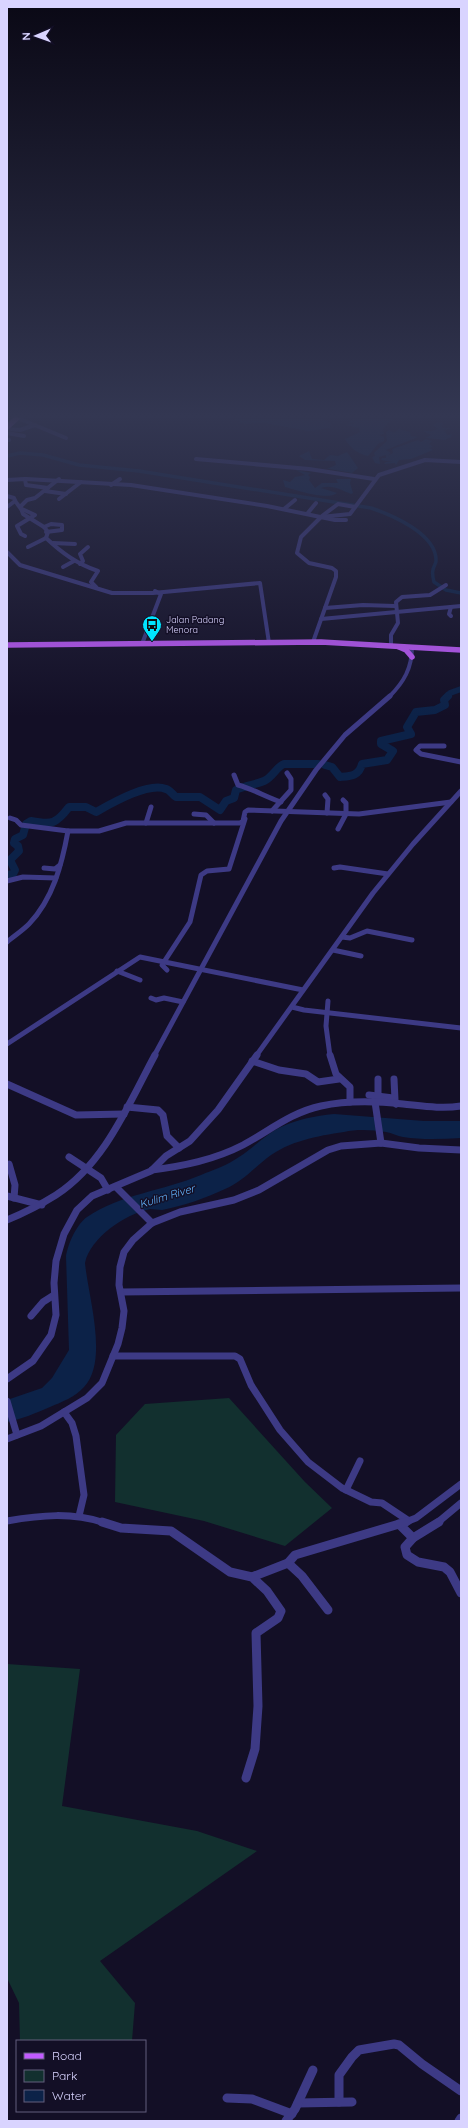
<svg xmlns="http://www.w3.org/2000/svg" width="468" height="2128" font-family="Quicksand,sans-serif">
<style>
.green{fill:#12302f}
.water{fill:#0c2248}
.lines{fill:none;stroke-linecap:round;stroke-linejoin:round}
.canal{stroke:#0c2248;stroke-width:3.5}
.river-far1{stroke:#0c2248;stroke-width:6}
.river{stroke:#0c2248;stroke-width:8}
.minor-far3{stroke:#3d3a85;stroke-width:4}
.minor-far2{stroke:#3d3a85;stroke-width:5}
.minor-far1{stroke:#3d3a85;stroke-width:7}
.minor{stroke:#3d3a85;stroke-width:9}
.major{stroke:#c25bff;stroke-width:5.5}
.labels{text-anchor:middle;stroke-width:3;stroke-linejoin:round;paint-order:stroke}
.far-poi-label{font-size:9px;fill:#d9d4ff;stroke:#130f26;text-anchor:start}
.water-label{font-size:11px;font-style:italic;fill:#62b6ff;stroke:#130f26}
</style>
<rect width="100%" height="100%" fill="#130f26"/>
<!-- green -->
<g class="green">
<path d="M229,1398L305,1482L332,1508L285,1546L204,1521L115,1502L116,1435L145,1404Z"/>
<path d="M7,1664L80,1669L62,1806L197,1831L257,1851L100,1961L135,2003L132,2041H20L19,2003L7,1978Z"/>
</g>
<!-- water -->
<g class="water">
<path d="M235,419H323L331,423L330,428L308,431L265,423L244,424Z"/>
<path d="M353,419H393L383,428L384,434L379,435L384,437V441L378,444L368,456C358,454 350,448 345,439L360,432L359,428L348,426V424H354L348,421Z"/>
<path d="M440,422L444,424L441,425L443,428H454L443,430L448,435L452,434L451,437L445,440L426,438L431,435L423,431H431L438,429L432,425Z"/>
<path d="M399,429L410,432L411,436L418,437L386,450L391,453L387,456L393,453L392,449L418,440L421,442L426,439L432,441L429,444L433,447L429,448L433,450L411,459L399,460L396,465L395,463L384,464L386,462H393L381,460L382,458H386V455L379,457L380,464L375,463L372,457L375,456L374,453L387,441L386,432L389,430L395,433Z"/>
<path d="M309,451L312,459L324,460L330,455L338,456L347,452L358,468L352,473L329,469H327L336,465L335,461L305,460L299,456Z"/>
<path d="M296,470L311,473L308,475L310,477L309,480L315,488L322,483H338L336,479H351L350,483L353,493L351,494C342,490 331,484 321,488L337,493C328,501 296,490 285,487L283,480L290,482L295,477L305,475Z"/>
<path d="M334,1114L424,1121H461V1138C442,1139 422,1140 403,1137C397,1136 392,1133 386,1132C373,1130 357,1129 344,1132C317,1136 289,1141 267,1158C253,1169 242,1182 225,1189C206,1198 183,1206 162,1210C158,1210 154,1209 150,1209C125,1214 90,1238 85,1263C88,1296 109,1361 84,1387C75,1397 62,1402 50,1407C36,1413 22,1419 7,1422V1400L42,1388L52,1378L69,1350L66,1256C68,1244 76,1225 87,1217C121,1194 163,1191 201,1175C213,1170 228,1165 239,1157C253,1148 266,1134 281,1127C298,1119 315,1116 334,1114Z"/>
</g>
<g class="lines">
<!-- canal -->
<path class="canal" d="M7,456L20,453L43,455L79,465L139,471L371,508C392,515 437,534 436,561C436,564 433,567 433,570C432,573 433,578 434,582L446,590L461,593"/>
<!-- river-far1 -->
<path class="river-far1" d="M447,697L450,693L461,689"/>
<!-- river -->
<g class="river">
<path d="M325,765L332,767L340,777C351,776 359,776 362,764L387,760L393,751L381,744V741L411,734L407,727L416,712L435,710L445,705L444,700L448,696"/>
<path d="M7,875L13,874L15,870L10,860L19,851L18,846L14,843L15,839L23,835L26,824L31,821C52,825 56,824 69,807H86L96,812C112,803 148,782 166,789C170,790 173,795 176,797H200L220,810L226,801L234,798L236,790C245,785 255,785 264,781C273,777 276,767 284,764H318"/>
</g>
<!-- minor-far3 -->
<g class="minor-far3">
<path d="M20,419L66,438"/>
<path d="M7,429L20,430L35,425"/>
<path d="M7,433L24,436"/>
<path d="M7,440H9"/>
<path d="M196,459L309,469L374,479"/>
<path d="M26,479L131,485L267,506L335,520H346"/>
<path d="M7,480L25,479L26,485L48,488"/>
<path d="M111,485L120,479"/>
<path d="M45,491L66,494"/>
<path d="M7,496L14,498C16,505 22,507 23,514L44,527L48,532L46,538C62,553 77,564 98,571L91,582L96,587"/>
<path d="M59,499L81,482"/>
<path d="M7,507L15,501"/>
<path d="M20,507L27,500L35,498L59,479"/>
<path d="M22,509L35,515L17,526L21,534L25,536"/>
<path d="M284,509L295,500"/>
<path d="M307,514L316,503"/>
<path d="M322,516L338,504L355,507"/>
<path d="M44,527L51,524L62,525V530L46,532"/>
<path d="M53,543L75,544"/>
<path d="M28,547L46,538"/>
<path d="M7,552L20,565L112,593H153L260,583L269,643"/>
<path d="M80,564L83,561L80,554L88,547"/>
<path d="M63,567L74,561"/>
<path d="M451,607L449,614L451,616"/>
<path d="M325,608L363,605L395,606"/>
<path d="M321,619L461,606"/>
<path d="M313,642L336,577V571L332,568L309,563L297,553L301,537L321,517L350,514L379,475L425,460L461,462"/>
<path d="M142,644L161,594L155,591"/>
<path d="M391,645V635L398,623L396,602L402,597L430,595L446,585"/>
<path d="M389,697C404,682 412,668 412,647"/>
</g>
<!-- minor-far2 -->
<g class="minor-far2">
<path d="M444,746H420L416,750L421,754L461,762"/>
<path d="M234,775L238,785C253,789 266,797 281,802"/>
<path d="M325,795L328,799L327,813"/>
<path d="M272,811L291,790V779L287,773"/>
<path d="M194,814L206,815L214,823"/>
<path d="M10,818L16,820L21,825L68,831H99L126,823H240L243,821L245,812L248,810L359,814L451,802"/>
<path d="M146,823L151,807"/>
<path d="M338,829L346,814V803L343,800"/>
<path d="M44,868L55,869L60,865"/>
<path d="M334,868L340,867L388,874"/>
<path d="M7,881L23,877L56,878"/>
<path d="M342,937L350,938L367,931L412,940"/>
<path d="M7,942C14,936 22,931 29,924C53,899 62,864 68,831"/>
<path d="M333,950L361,956"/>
<path d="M167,970L162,965L190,922L201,875L207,871L229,869L245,819"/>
<path d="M117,971L140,980"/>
<path d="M151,998L156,1000L164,998L183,1002"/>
<path d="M328,1001L326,1026L330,1056"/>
<path d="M292,1007L304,1010L461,1028"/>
<path d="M7,1044L140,957L303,990"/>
<path d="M154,1056L281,821L316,770L345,735L390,696"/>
<path d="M256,1056L373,893L413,844L461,791"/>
</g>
<!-- minor-far1 -->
<g class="minor-far1">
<path d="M330,1055L336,1074L350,1087V1102"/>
<path d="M252,1061L279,1070L306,1074L318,1082L339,1079"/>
<path d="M378,1079V1095"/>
<path d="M394,1079L395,1100"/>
<path d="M7,1084L76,1115L124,1114"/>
<path d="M369,1095L393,1098L396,1104"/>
<path d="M375,1102L381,1143"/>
<path d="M127,1107L158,1110L163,1115L167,1136L179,1148"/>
<path d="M69,1157L101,1178L108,1190"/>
<path d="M9,1164L15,1185L14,1198"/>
<path d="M152,1170C183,1166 214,1160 243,1145C269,1131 292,1112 321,1106C348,1100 376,1101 403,1104C423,1106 441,1109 461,1106"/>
<path d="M116,1187L152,1223"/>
<path d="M7,1196L42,1205"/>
<path d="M7,1220C24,1213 40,1205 56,1195C105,1163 128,1105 155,1055"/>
<path d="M121,1292L461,1288"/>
<path d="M31,1316L43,1302L54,1295"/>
<path d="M113,1356H235L240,1359L251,1385L280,1430L308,1462L342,1488L371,1502L382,1503L409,1521"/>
<path d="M7,1379L33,1361L51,1335L56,1315L54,1283L56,1261L64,1234L77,1210L92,1196L151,1171L166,1156L190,1141L218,1110L257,1055"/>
<path d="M7,1401L17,1435"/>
<path d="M64,1412L72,1423L76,1436L84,1495L79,1516"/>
<path d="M7,1439L41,1426L87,1398L102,1383L118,1344L122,1328L124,1311L119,1285L120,1267L124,1252L133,1240L152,1223L180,1212L234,1200L259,1190L328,1150L341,1146L381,1143L419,1148L461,1150"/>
<path d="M346,1490L360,1461"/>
<path d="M7,1521C41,1515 72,1512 105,1523"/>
<path d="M403,1523L416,1518L461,1484"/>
<path d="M437,1523L461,1503"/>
</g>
<!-- minor -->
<g class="minor">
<path d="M102,1522L121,1528L171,1531L230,1572L252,1577L267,1591L281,1611L278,1618L256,1633L258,1706L255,1749L246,1778"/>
<path d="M399,1524L413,1538L405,1547L407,1555L418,1562L444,1567L450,1572L461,1593"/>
<path d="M413,1538L439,1522"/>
<path d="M288,1563L302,1576L328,1610"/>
<path d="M252,1577L288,1563L295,1555L406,1522"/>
<path d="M227,2098L252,2099L292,2114"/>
<path d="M339,2102V2075L352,2057L359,2050L394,2044L399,2045L422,2064L461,2091"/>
<path d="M298,2103L352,2102"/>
<path d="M286,2121L295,2109L313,2070"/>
<path d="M459,2121L461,2118"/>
</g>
<!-- major -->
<g class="major">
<path d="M7,427L16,419"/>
<path d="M7,645L321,642L461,650"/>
<path d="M399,647L406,650L412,657"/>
</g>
</g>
<!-- sky -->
<linearGradient id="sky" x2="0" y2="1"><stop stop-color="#0a0815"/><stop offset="0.58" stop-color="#333752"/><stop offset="1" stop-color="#333752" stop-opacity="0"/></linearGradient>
<rect width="468" height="717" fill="url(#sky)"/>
<!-- icons -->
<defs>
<g id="bus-pin" transform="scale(1)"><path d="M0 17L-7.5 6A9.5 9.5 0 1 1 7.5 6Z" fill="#00e5ff" stroke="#130f26"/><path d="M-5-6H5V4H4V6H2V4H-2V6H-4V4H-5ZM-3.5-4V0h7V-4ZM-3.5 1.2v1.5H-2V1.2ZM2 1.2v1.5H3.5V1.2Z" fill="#111"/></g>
</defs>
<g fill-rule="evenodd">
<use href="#bus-pin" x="152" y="625"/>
</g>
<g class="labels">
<!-- far-poi labels -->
<g class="far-poi-label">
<text x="166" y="623">Jalan Padang<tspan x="166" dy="10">Menora</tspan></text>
</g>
<!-- water labels -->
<g class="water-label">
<text transform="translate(167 1196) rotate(-17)" y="4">Kulim River</text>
</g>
</g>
<!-- border -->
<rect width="468" height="2128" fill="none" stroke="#d9d4ff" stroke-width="16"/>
<!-- legend -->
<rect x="16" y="2040" width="130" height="72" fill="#130f26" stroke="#625e7d"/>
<rect x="24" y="2053" width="20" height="6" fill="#c25bff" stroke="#625e7d"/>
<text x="52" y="2060" font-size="12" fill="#d9d4ff">Road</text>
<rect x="24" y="2070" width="20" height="12" fill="#12302f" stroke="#625e7d"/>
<text x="52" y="2080" font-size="12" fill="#d9d4ff">Park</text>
<rect x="24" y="2090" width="20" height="12" fill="#0c2248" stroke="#625e7d"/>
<text x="52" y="2100" font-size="12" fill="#d9d4ff">Water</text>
<!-- north arrow -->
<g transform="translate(36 36) rotate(268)" stroke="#130f26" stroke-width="3" paint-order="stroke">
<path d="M0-3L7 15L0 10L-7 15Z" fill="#d9d4ff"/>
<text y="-6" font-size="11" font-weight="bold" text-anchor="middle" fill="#d9d4ff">N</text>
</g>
</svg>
